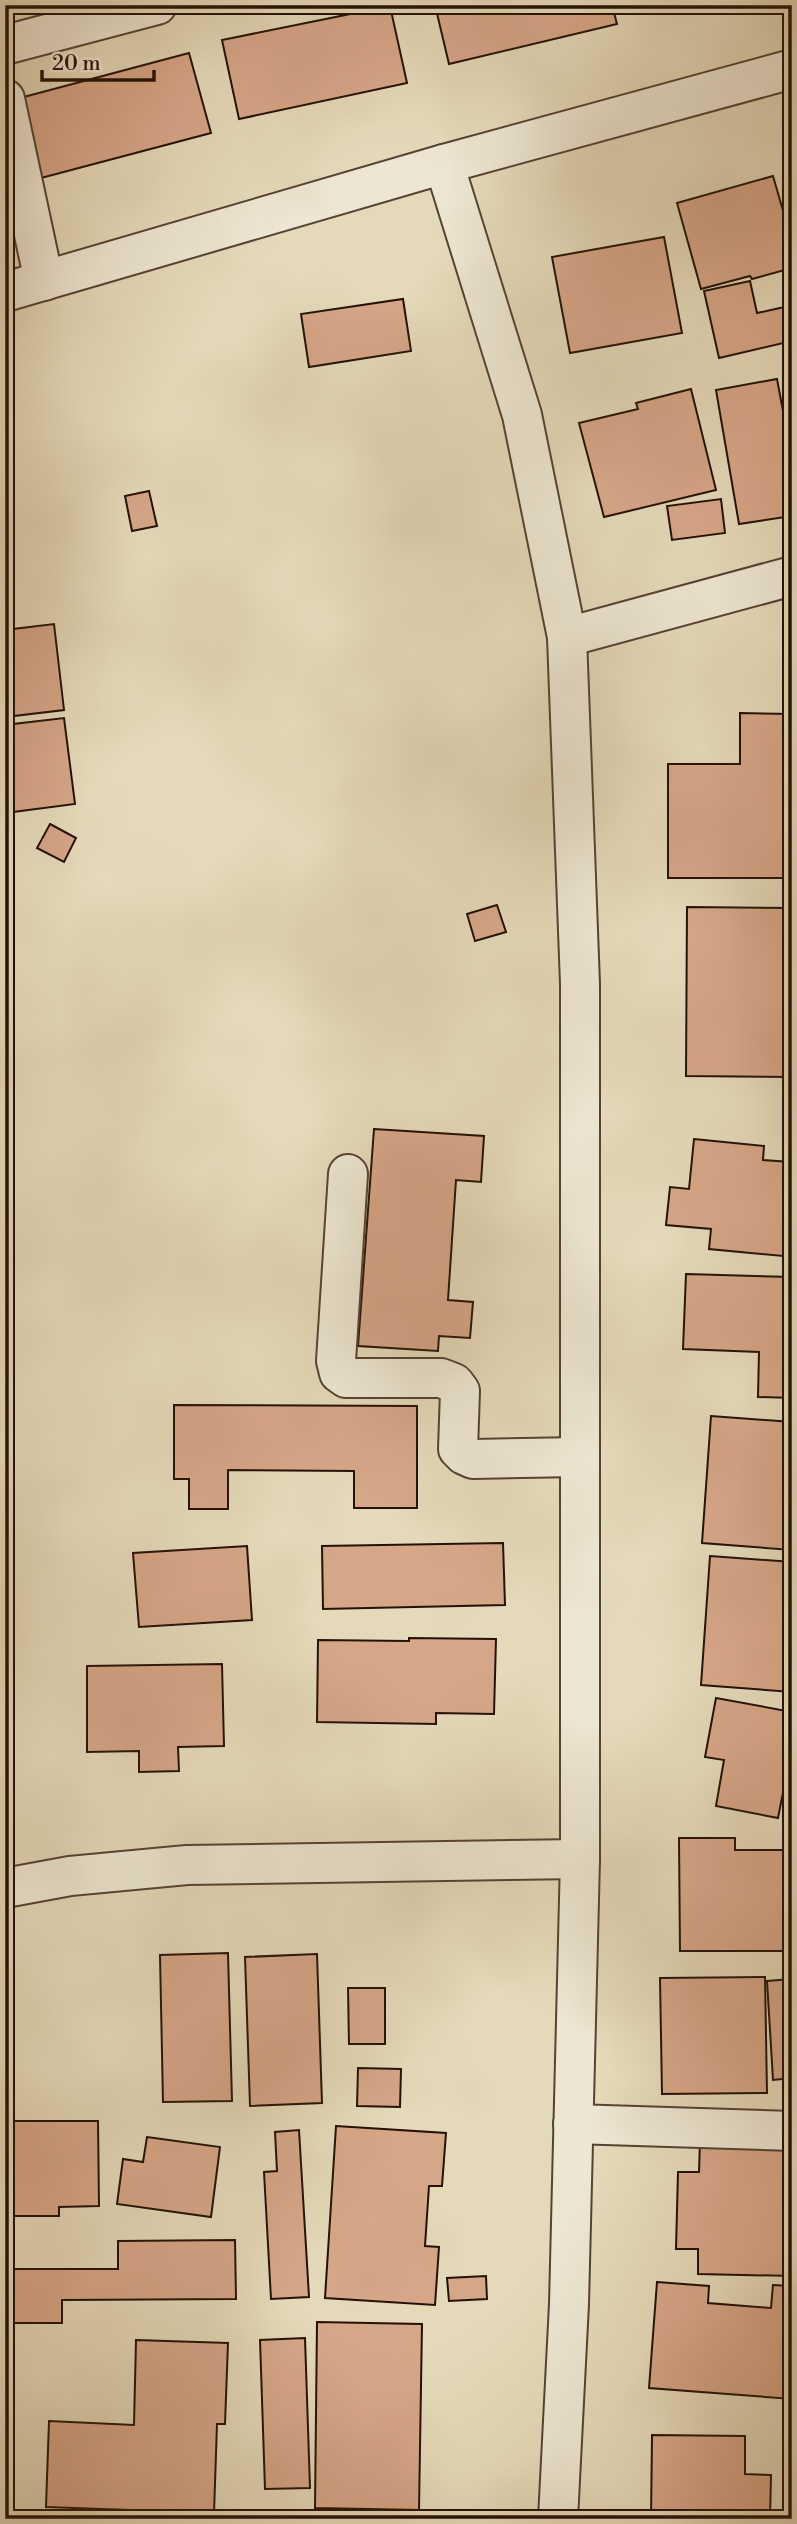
<svg xmlns="http://www.w3.org/2000/svg" width="797" height="2524" font-family="'Libre Bodoni',serif">
<style>
.building{fill:#d6a688;stroke:#251106;stroke-width:2}
.lines{fill:none;stroke-linecap:round;stroke-linejoin:round}
.minor-casing{stroke:#554333;stroke-width:42}
.minor{stroke:#ede6d2;stroke-width:38}
</style>
<rect width="100%" height="100%" fill="#e4d9b9"/>
<filter id="stains"><feTurbulence type="fractalNoise" baseFrequency=".00286" numOctaves="4"/><feColorMatrix values="0 0 0 0 .2 0 0 0 0 .09 0 0 0 0 .02 0 0 0 .5 -.17"/></filter>
<radialGradient id="worn" r=".72"><stop offset=".6" stop-color="#630" stop-opacity="0"/><stop offset="1" stop-color="#630" stop-opacity=".3"/></radialGradient>
<!-- building -->
<g class="building">
<path d="M435,5H612L617,24L449,64Z"/>
<path d="M390,6L407,83L239,119L222,40Z"/>
<path d="M189,53L211,133L41,178L20,98Z"/>
<path d="M773,176L792,242V268L752,279L750,276L701,289L677,203Z"/>
<path d="M664,237L682,333L570,353L552,257Z"/>
<path d="M750,281L757,313L789,306L792,320V341L719,358L704,291Z"/>
<path d="M403,299L411,351L309,367L301,314Z"/>
<path d="M777,379L783,411L792,410V516L739,524L716,390Z"/>
<path d="M691,389L716,490L604,517L579,423L638,409L636,403Z"/>
<path d="M149,491L157,526L132,531L125,496Z"/>
<path d="M721,499L725,533L672,540L667,506Z"/>
<path d="M54,624L64,710L5,717V630Z"/>
<path d="M740,713L792,714V878H668V764H740Z"/>
<path d="M64,718L75,804L5,813V725Z"/>
<path d="M50,824L76,838L64,862L37,848Z"/>
<path d="M497,905L506,932L475,941L467,914Z"/>
<path d="M687,907L792,908V1077L686,1076Z"/>
<path d="M374,1129L484,1136L481,1182L456,1180L448,1300L473,1302L470,1338L439,1336L438,1351L358,1346Z"/>
<path d="M694,1139L764,1146L763,1160L791,1162L783,1256L709,1249L711,1229L666,1225L670,1187L689,1189Z"/>
<path d="M686,1274L792,1277V1398L758,1397L759,1352L683,1349Z"/>
<path d="M174,1405L417,1406V1508H354V1471L228,1470V1509H189V1479H174Z"/>
<path d="M711,1416L792,1422V1550L702,1543Z"/>
<path d="M503,1543L505,1605L323,1609L322,1546Z"/>
<path d="M247,1546L252,1620L139,1627L133,1553Z"/>
<path d="M710,1556L792,1562V1692L701,1685Z"/>
<path d="M409,1638L496,1639L494,1714L436,1713V1724L317,1722L318,1640L409,1641Z"/>
<path d="M222,1664L224,1746L178,1747L179,1771L139,1772V1751L87,1752V1666Z"/>
<path d="M716,1698L792,1712V1747L778,1818L716,1806L724,1760L705,1757Z"/>
<path d="M679,1838H735V1850H792V1951H680Z"/>
<path d="M228,1953L232,2101L163,2102L160,1955Z"/>
<path d="M317,1954L322,2103L250,2106L245,1957Z"/>
<path d="M765,1977L767,2093L662,2094L660,1978Z"/>
<path d="M792,1979V2078L773,2080L767,1981Z"/>
<path d="M348,1988H385V2044H349Z"/>
<path d="M358,2068L401,2069L400,2107L357,2106Z"/>
<path d="M5,2121H98L99,2206L59,2207V2216H5Z"/>
<path d="M336,2126L446,2133L442,2186H429L425,2246L439,2247L435,2305L325,2298Z"/>
<path d="M299,2130L309,2297L271,2299L264,2172L277,2171L275,2132Z"/>
<path d="M147,2137L220,2147L211,2217L117,2204L123,2159L143,2162Z"/>
<path d="M700,2141L792,2144V2276L698,2274V2249H676L678,2172H699Z"/>
<path d="M235,2240L236,2299L62,2300V2323H12L11,2269H118V2241Z"/>
<path d="M486,2276L487,2299L449,2301L447,2278Z"/>
<path d="M657,2282L709,2286L708,2303L771,2308L773,2285L792,2286V2399L649,2388Z"/>
<path d="M317,2322L422,2324L419,2510L315,2508Z"/>
<path d="M305,2338L310,2488L265,2489L260,2340Z"/>
<path d="M136,2340L228,2343L225,2424H217L214,2513L46,2507L49,2421L134,2425Z"/>
<path d="M652,2435L745,2436V2474L771,2475L770,2518L651,2519Z"/>
</g>
<g class="lines">
<!-- minor casing -->
<g class="minor-casing">
<g id="minor">
<path d="M5,45L157,5"/>
<path d="M5,99L44,281"/>
<path d="M444,164L522,415L567,637L580,984V1859L569,2304L558,2519"/>
<path d="M5,292L444,164L792,69"/>
<path d="M567,637L792,576"/>
<path d="M348,1174L336,1361L339,1373L346,1378H441L454,1383L460,1391L458,1449L464,1455L473,1459L578,1457"/>
<path d="M5,1888L70,1876L187,1865L580,1859"/>
<path d="M573,2124L792,2131"/>
</g>
</g>
<!-- minor -->
<use href="#minor" class="minor"/>
</g>
<!-- margin -->
<rect width="797" height="2524" fill="none" stroke="#e4d9b9" stroke-width="28"/>
<rect x="7" y="7" width="783" height="2510" fill="none" stroke="#251106" stroke-width="3.5"/>
<rect x="14" y="14" width="769" height="2496" fill="none" stroke="#251106" stroke-width="2"/>
<!-- scale -->
<path d="M42 70v10h112v-10" fill="none" stroke="#251106" stroke-width="3.5"/>
<text x="52" y="70" font-size="21" fill="#251106" stroke="#ede6d2" stroke-width="5" paint-order="stroke">20 m</text>
<rect width="100%" height="100%" filter="url(#stains)"/>
<rect width="100%" height="100%" fill="url(#worn)"/>
</svg>
